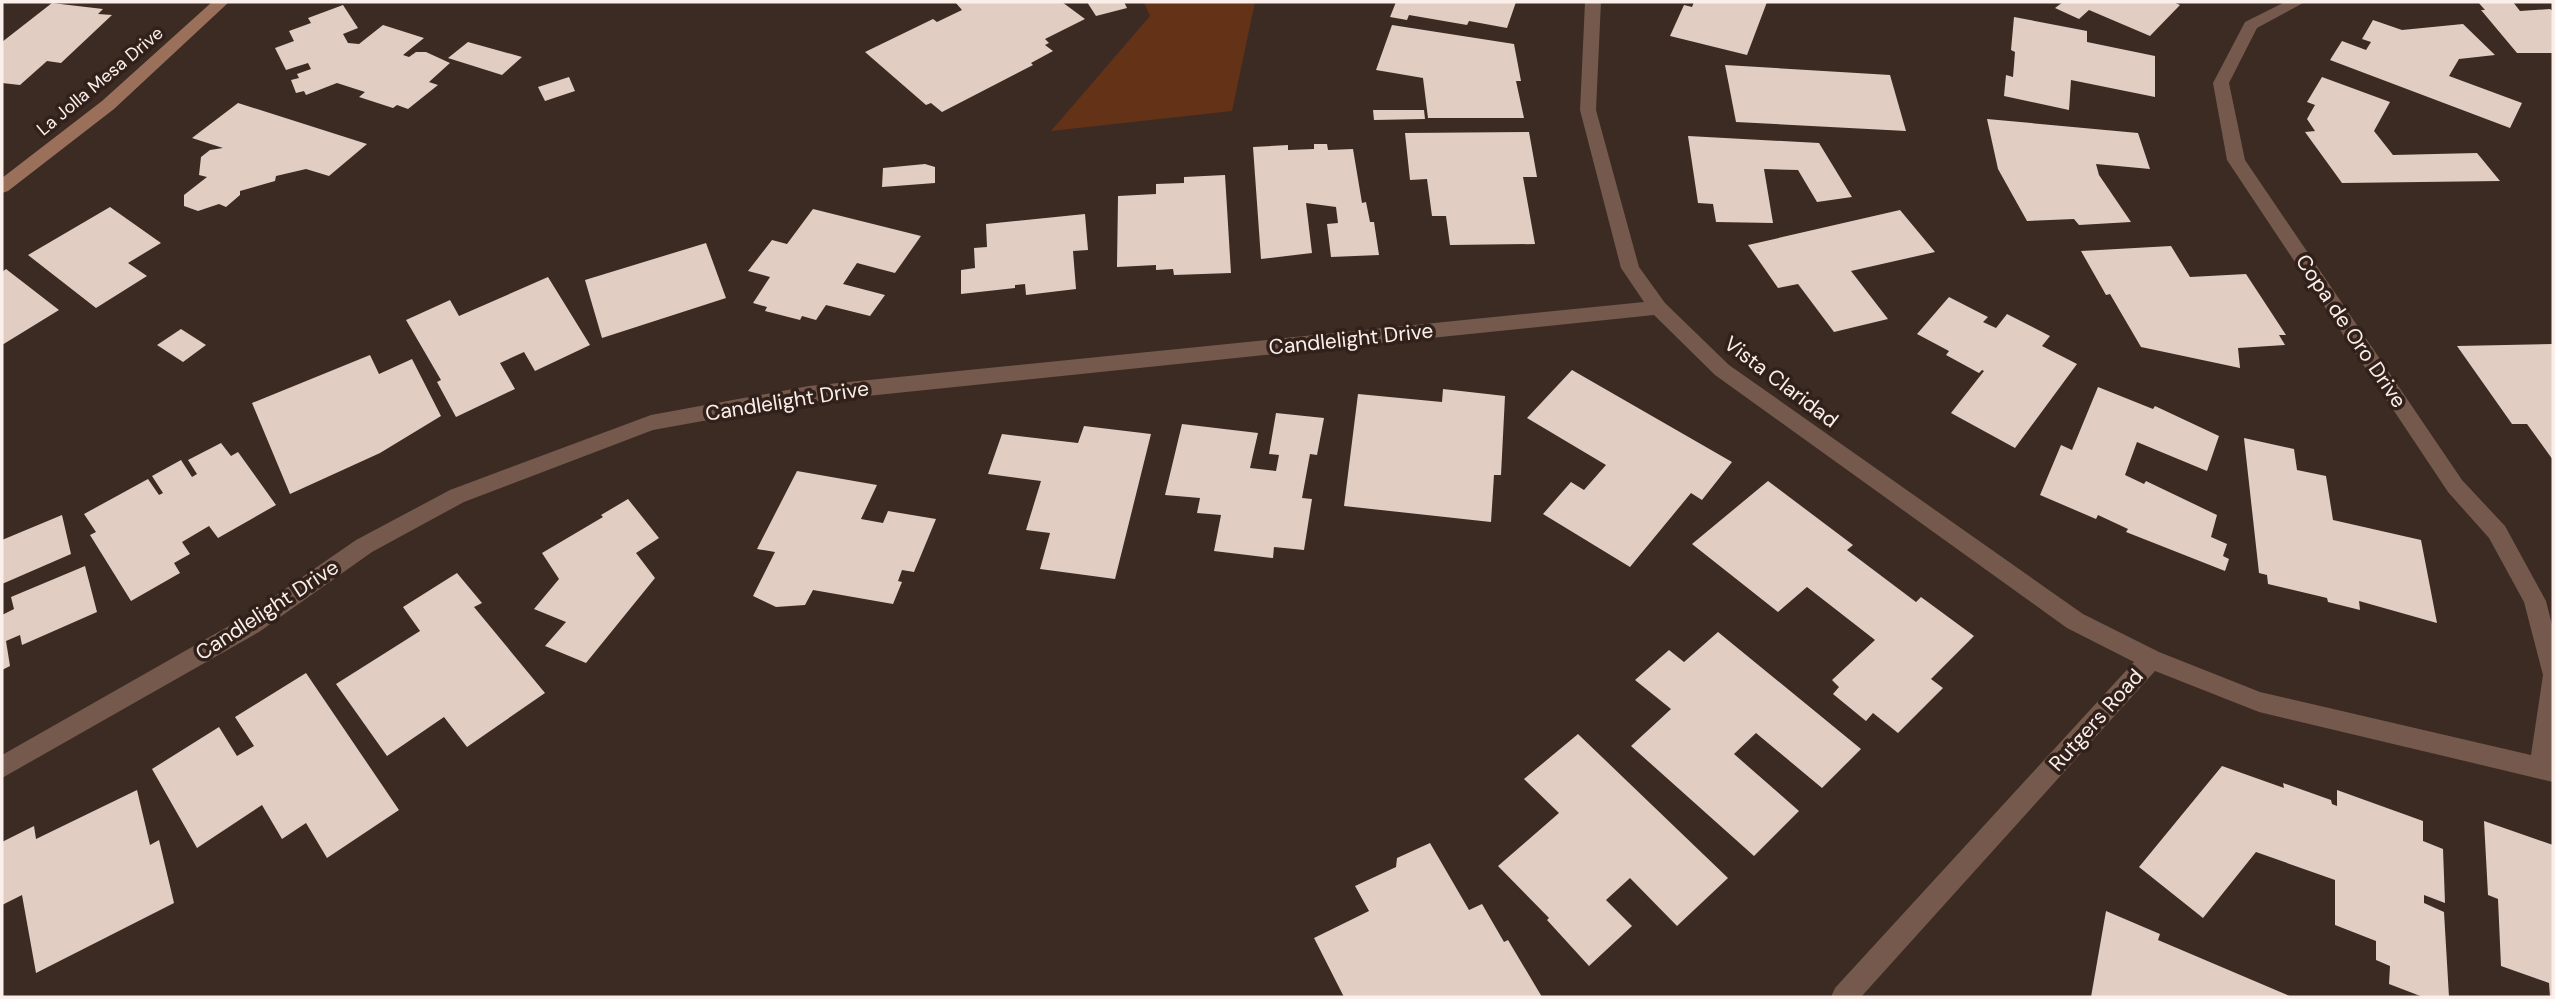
<svg xmlns="http://www.w3.org/2000/svg" width="2555" height="999" font-family="'DM Sans',sans-serif">
<style>
.green{fill:#643217}
.building{fill:#e2cdc2}
.lines{fill:none;stroke-linecap:round;stroke-linejoin:round}
.street{fill:#74594c;fill-rule:evenodd}
.secondary{fill:#9a705b;fill-rule:evenodd}
.labels{text-anchor:middle;stroke-width:7;stroke-linejoin:round;paint-order:stroke}
.far-street-label{font-size:18px;fill:#faefea;stroke:#31211a}
.street-label{font-size:21px;fill:#faefea;stroke:#31211a}
</style>
<rect width="100%" height="100%" fill="#3b2b23"/>
<!-- green -->
<path class="green" d="M1144,2H1255L1232,111L1051,131L1150,16Z"/>
<!-- building -->
<g class="building">
<path d="M955,2H1062L1085,19L1045,39L1049,43L1045,45L1053,51L1031,63L1033,65L942,112L931,103L926,105L865,52L933,19L937,22L962,10Z"/>
<path d="M1087,2H1124L1127,8L1096,16Z"/>
<path d="M1396,2H1516L1507,28L1469,21L1467,25L1409,15L1407,20L1390,17Z"/>
<path d="M1694,2H1767L1747,55L1670,36L1684,5L1692,7Z"/>
<path d="M2063,2H2173L2180,5L2150,36L2089,10L2079,19L2055,8Z"/>
<path d="M2478,2H2513L2520,11L2550,9L2553,11V53H2517L2481,10H2485Z"/>
<path d="M52,3L103,9L98,14L112,15L61,63L47,61L20,85L2,83V42Z"/>
<path d="M343,5L358,28L343,34L348,43L359,44L383,25L424,38L403,55L409,57L416,52H426L450,63L429,82L438,85L408,109L397,105L393,108L359,97L365,92L337,83L306,95L304,91L296,93L291,80L299,78L297,74L311,69L308,63L286,70L275,48L294,41L289,31L311,23L308,18Z"/>
<path d="M2014,17L2087,31V42L2155,56V97L2071,80L2069,110L2004,96L2006,75L2013,77L2015,52L2011,50Z"/>
<path d="M2373,20L2402,30L2463,24L2495,55L2459,59L2449,76L2522,103L2510,128L2330,60L2342,41L2366,50L2371,42L2362,39Z"/>
<path d="M1392,25L1514,44L1521,81H1516L1524,118H1428L1423,78L1376,70Z"/>
<path d="M468,42L522,57L502,75L448,58Z"/>
<path d="M1725,65L1890,75L1906,131L1736,122Z"/>
<path d="M569,77L575,91L545,101L538,87Z"/>
<path d="M2322,77L2390,102L2374,131L2393,155L2477,153L2500,181L2342,183L2305,132L2315,131L2307,119L2315,105L2307,102Z"/>
<path d="M238,103L367,144L329,176L306,169L276,176L275,181L240,191V195L226,207L219,204L198,211L184,206V195L207,177L199,175L201,157L210,150L223,148L192,138Z"/>
<path d="M1373,110H1424L1425,119L1374,120Z"/>
<path d="M1987,119L2138,133L2150,169L2096,164L2099,175L2131,222L2079,225L2074,219L2027,221L1998,169Z"/>
<path d="M1529,132L1537,177H1523L1535,244L1450,245L1446,216H1432L1427,179L1410,180L1405,133Z"/>
<path d="M1688,136L1819,143L1852,197L1817,202L1798,170L1764,169L1773,223L1716,222L1713,204L1698,203Z"/>
<path d="M1314,144H1327L1328,150L1353,149L1362,203L1366,202L1370,222H1374L1379,255L1331,257L1327,224L1338,223L1336,207L1306,203L1312,253L1261,259L1253,147L1288,145V150L1314,149Z"/>
<path d="M925,164L935,167V183L882,187L883,168Z"/>
<path d="M1225,175L1231,273L1174,275L1173,269L1156,270V265L1117,267L1118,196L1156,194V184L1184,183V177Z"/>
<path d="M110,207L161,243L128,263L147,276L96,308L28,255Z"/>
<path d="M813,209L921,236L895,273L857,263L843,284L885,295L870,316L826,305L816,320L802,316L800,320L765,311L767,307L753,303L770,277L748,271L772,240L787,244Z"/>
<path d="M1900,210L1935,252L1851,271L1888,319L1834,332L1798,284L1778,288L1748,245Z"/>
<path d="M1085,214L1088,250L1073,251L1076,289L1026,295L1025,284L1015,285V288L961,294V270L975,268L974,248L987,247L986,224Z"/>
<path d="M706,243L726,298L602,338L585,280Z"/>
<path d="M2171,246L2190,277L2246,274L2286,335H2279L2285,345L2238,348L2240,368L2141,347L2110,294L2106,295L2081,251Z"/>
<path d="M6,269L59,310L2,345V272Z"/>
<path d="M548,277L590,345L535,371L524,352L500,363L515,389L456,417L437,382L441,380L406,320L450,300L459,316Z"/>
<path d="M1949,297L1988,317L1983,322L1996,328L2007,314L2050,336L2042,346L2077,364L2015,448L1951,413L1984,371L1982,370L1979,373L1946,355L1949,351L1917,334Z"/>
<path d="M181,329L206,345L183,362L157,345Z"/>
<path d="M2553,344V460L2527,424H2512L2457,346Z"/>
<path d="M370,355L379,374L412,359L441,416L380,453L290,494L252,403Z"/>
<path d="M1572,370L1732,462L1702,500L1691,493L1630,567L1543,514L1571,482L1584,490L1606,465L1527,418Z"/>
<path d="M2098,387L2153,409L2155,406L2219,436L2207,471L2137,442L2125,475L2144,484L2146,481L2217,515L2211,537L2227,544L2223,556L2229,559L2225,571L2126,532L2128,529L2098,515L2096,519L2040,495L2061,445L2072,450Z"/>
<path d="M1443,389L1505,396L1501,475H1494L1491,522L1344,506L1358,394L1442,402Z"/>
<path d="M1276,413L1324,418L1317,455L1310,454L1302,498L1312,499L1304,550L1274,547L1273,558L1214,551L1221,515L1197,513L1200,498L1165,495L1182,424L1258,433L1250,468L1276,471L1279,455L1269,454Z"/>
<path d="M1084,426L1151,434L1115,579L1040,569L1050,533L1026,530L1041,481L988,474L1002,434L1078,443Z"/>
<path d="M2244,438L2294,449L2297,470L2326,476L2333,520L2421,540L2437,623L2359,601L2360,610L2328,602L2327,598L2268,584L2267,575L2259,573Z"/>
<path d="M221,443L231,456L238,452L276,505L218,538L209,526L182,542L190,554L174,563L180,573L131,601L90,535L96,532L84,514L148,479L159,495L163,493L152,476L181,460L192,477L197,474L188,460Z"/>
<path d="M797,471L877,485L861,519L883,523L888,511L936,519L914,572L902,570L898,581L902,582L893,604L813,590L805,605L776,607L753,596L775,552L757,549Z"/>
<path d="M1768,481L1853,545L1847,550L1916,602L1921,597L1974,636L1931,679L1943,688L1898,733L1873,713L1866,721L1833,694L1839,687L1832,680L1875,640L1807,587L1778,612L1692,544Z"/>
<path d="M628,499L659,538L636,553L655,578L586,663L545,646L566,622L534,609L559,579L542,553L603,517L601,515Z"/>
<path d="M62,515L71,554L2,584V540Z"/>
<path d="M85,566L97,612L22,645L20,635L6,641L10,666L2,670V615L14,609L11,597Z"/>
<path d="M457,573L482,603L474,607L545,693L467,747L444,717L387,756L336,684L420,631L403,607Z"/>
<path d="M1718,632L1861,749L1822,788L1756,733L1734,754L1799,811L1754,856L1631,746L1671,709L1635,680L1669,650L1684,662Z"/>
<path d="M306,673L399,810L327,858L306,823L282,839L262,805L197,848L152,769L219,727L237,756L254,746L235,717Z"/>
<path d="M1578,734L1728,878L1677,926L1630,878L1606,900L1632,926L1589,966L1547,920L1549,918L1498,866L1559,813L1524,779Z"/>
<path d="M2222,766L2284,788L2283,783L2331,800L2332,804L2337,806V790L2423,821V841L2443,849L2445,903L2424,895V903L2444,912L2449,997H2423L2389,984L2390,966L2376,960V941L2335,925V880L2256,852L2203,918L2139,867Z"/>
<path d="M137,790L150,845L159,840L174,903L36,973L22,895L2,905V842L34,826L36,839Z"/>
<path d="M2484,821L2553,845V997H2550L2549,983L2501,966L2498,899L2488,895Z"/>
<path d="M1430,843L1469,910L1482,904L1504,942L1508,940L1542,997H1344L1314,938L1369,911L1355,886L1396,867L1397,858Z"/>
<path d="M2106,911L2160,934L2158,940L2292,997H2091Z"/>
</g>
<g class="lines">
<!-- street -->
<path class="street" d="M1585,2H1601L1596,110L1639,267L1665,303L1729,365L2083,614L2159,652L2260,692L2531,755L2543,675L2524,602L2489,538L2448,492L2227,160L2213,83L2245,22L2285,2H2305L2257,28L2229,83L2245,160L2462,480L2505,526L2546,601L2553,629V782L2259,712L2155,671L1861,997H1831L1835,988L2134,662L2067,628L1715,375L1654,315L809,402L653,430L464,502L372,552L259,632L2,778V755L243,618L356,540L450,490L651,415L809,386L1644,302L1621,268L1580,110Z"/>
<!-- secondary -->
<path class="secondary" d="M212,2H229L114,109L8,191L2,193V178L102,101Z"/>
</g>
<g class="labels">
<!-- far-street labels -->
<g class="far-street-label">
<text transform="translate(100 81) rotate(-40)" y="6">La Jolla Mesa Drive</text>
</g>
<!-- street labels -->
<g class="street-label">
<text transform="translate(2351 331) rotate(56)" y="7">Copa de Oro Drive</text>
<text transform="translate(1351 339) rotate(-6)" y="7">Candlelight Drive</text>
<text transform="translate(1781 382) rotate(37)" y="7">Vista Claridad</text>
<text transform="translate(787 401) rotate(-9)" y="7">Candlelight Drive</text>
<text transform="translate(267 610) rotate(-33)" y="7">Candlelight Drive</text>
<text transform="translate(2096 720) rotate(-48)" y="7">Rutgers Road</text>
</g>
</g>
<!-- border -->
<rect width="2555" height="999" fill="none" stroke="#faefea" stroke-width="7"/>
</svg>
